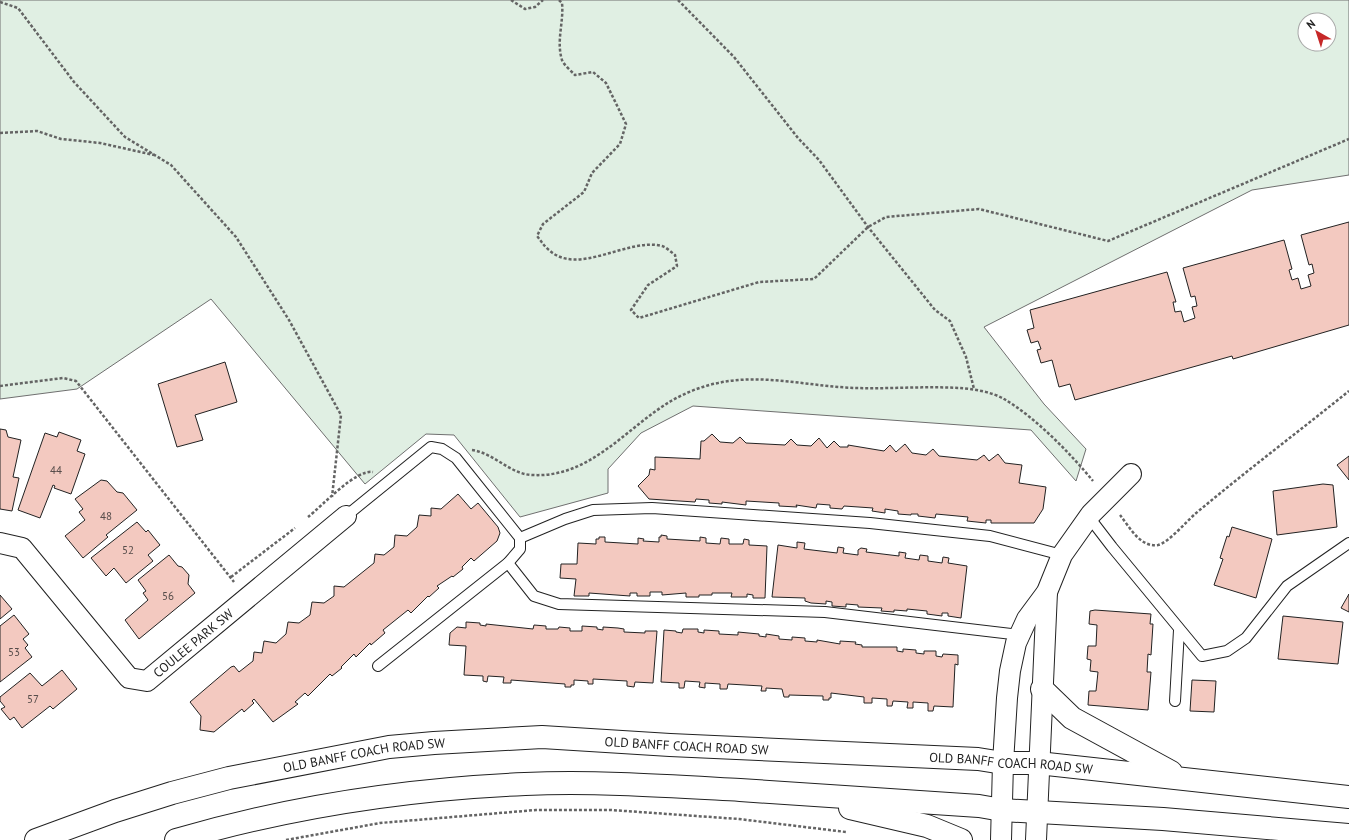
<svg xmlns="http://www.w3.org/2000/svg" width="1349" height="840" font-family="'PT Sans',sans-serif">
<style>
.green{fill:#e0efe3;stroke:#6f6f6f;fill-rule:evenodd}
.building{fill:#f3c9c0;stroke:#222}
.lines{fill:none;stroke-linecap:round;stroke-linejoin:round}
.lane-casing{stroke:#222;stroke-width:12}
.street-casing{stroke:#222;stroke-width:22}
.secondary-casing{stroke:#222;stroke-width:24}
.path{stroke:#646464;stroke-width:2.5;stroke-dasharray:3 2;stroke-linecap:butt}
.lane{stroke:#fff;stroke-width:10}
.street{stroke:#fff;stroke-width:20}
.secondary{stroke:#fff;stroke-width:22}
.labels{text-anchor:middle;stroke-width:3;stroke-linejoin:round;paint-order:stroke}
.number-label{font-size:11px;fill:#564c4a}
.street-label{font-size:13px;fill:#222;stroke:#fff}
</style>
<rect width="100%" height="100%" fill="#fff"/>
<!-- green -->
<path class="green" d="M0,0H1349V175L1252,190L984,327L1044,404L1086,449L1076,481L1031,430L693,406L641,433L608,469V493L520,517L454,435L426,434L365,484L211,299L77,389L0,399ZM1305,20H1329V44H1305Z"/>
<!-- building -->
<g class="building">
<path d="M1349,222V325L1233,359L1232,356L1075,400L1070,384L1059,387L1052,360L1041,363L1037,350L1041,349L1038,341L1031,343L1027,330L1034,328L1030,310L1167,272L1176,302H1173L1175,312L1181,311L1184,322L1195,318L1192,307L1197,306L1195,296L1191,297L1183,268L1284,240L1292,269L1289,270L1292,280L1298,278L1301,289L1311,286L1308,275L1314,273L1312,264L1309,265L1301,235Z"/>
<path d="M225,362L237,402L195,415L203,440L177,447L158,384Z"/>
<path d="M0,429L6,430L8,437L21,440L13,477L19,478L12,511L0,509Z"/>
<path d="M59,432L81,440L77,451L85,454L71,494L54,488L55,486L53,485L40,518L18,510L45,433L57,437Z"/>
<path d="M712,434L720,442L733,443L740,437L746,443L785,445L791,439L797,445L811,446L819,438L827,448L834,441L840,447H848V445L884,451L890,445L896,452L905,444L912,453L926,455L933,449L939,456L977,460L984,455L989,461L998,454L1005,463L1022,465L1019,483L1046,487L1043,509L1034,523H991V520H986V523L967,521L968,517L936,514L935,518L918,516V514H911V515L898,514V511L885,509V513L872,511L873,508L844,506L842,509L830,508V505L817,504L816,508L796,505L797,507L779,506V503L746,501V505L722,502V504L709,503V500L696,499L695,502L649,499L638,486L649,475L650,469L655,470V457L700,459L701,441H704Z"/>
<path d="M1349,456V480L1337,465Z"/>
<path d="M101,480L107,481L117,492L123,493L137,510L106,535L108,537L83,558L65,536L85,520L79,512L83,509L75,499Z"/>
<path d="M1323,484L1333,485L1337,527L1277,535L1273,491Z"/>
<path d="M458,494L471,509L478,503L498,527L500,533L497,541L474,561L471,558L462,567L463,569L453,577L452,576L437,586L439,588L429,597L428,596L411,613L408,610L383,630L385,633L371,645L370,643L356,657L354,654L341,667L342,668L332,676L330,674L308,696L305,693L295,702L298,704L273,722L254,699L252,701L254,703L244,712L242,709L214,732L200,730L201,716L190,702L231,667L234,666L239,672L253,661L254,652L262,653L264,641L276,643L286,634L288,622L299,623L310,615L312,602L324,603L334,596V586L344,587L374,563L375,554L384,555L394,547L395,535L407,536L417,527L419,515L431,516V508L441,509Z"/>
<path d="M137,522L146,532L148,530L160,545L148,555L153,561L126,583L114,568L106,576L91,558Z"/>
<path d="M1232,527L1272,539L1256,598L1214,585L1223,559L1220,558L1227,536L1229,537Z"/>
<path d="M661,535L667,536V539L700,541V537L706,538V543L720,544L721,538L729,539V544H743L744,539L749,540V545L767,546L765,598H753V595L747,594V597H731L732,593H712V595H699V597H686V593L662,595V592H650V596H637V593H630V596L589,593V596H574L576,579L560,578L561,564H577L578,543L596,544V539H599V537H605V542L638,544V538L644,539L643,541L659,542V537H661Z"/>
<path d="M797,542L805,543L804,549L837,553L838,547L844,548L843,553L858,555V550L861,548L867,549L866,552L899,556V552L906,553L905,558L919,560L920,555L928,556V561L942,563L943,557L949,558L948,563L967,566L961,618L948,616V613H942V616L927,614V611L907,609V611L894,610V612L881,611L882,608L858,607V605L846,604V607L832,606V602L826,601V604L811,603L805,601V598L772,597L778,545L797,548Z"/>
<path d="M169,555L178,566L182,567L189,575L188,584L195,593L139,639L125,620L148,600L143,593L146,591L138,580Z"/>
<path d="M1349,594V612L1341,608Z"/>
<path d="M0,595L12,609L0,619Z"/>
<path d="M1095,610L1151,614L1150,624H1153L1151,655L1148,654L1147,672H1151L1148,710L1088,705L1089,691H1096L1098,672L1090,671L1091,660L1087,659L1088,646H1096L1097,625L1089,624L1090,611Z"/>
<path d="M14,615L29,634L23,639L28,645L25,648L32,657L0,682V626Z"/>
<path d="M1283,616L1343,622L1338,664L1278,659Z"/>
<path d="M466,622L480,623V625L486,626V624L533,629L534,625L546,626V629H558L559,627L570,628V631H582V626L597,627V629L603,630V627L618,628L624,629V632L645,633V631H657L653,683L635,682L634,687L627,686V681L593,679V684H588V681L574,680V685H571V687H565V684L511,680V683H503L504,677L488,676L487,682L483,681V676L464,675L466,646L449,645L450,633L457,627L466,628Z"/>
<path d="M683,629H698V632L704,633V630L719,631V634L738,635V632L759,634V636L766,637V634L779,636V639L792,640V637L805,638V641L817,642V640L840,644V641L856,642L855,644L862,645V647H897V651L903,652V649L916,650V653L924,654V651H936V656L942,657L943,654L958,655V665L955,664L953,707L934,706L933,711H928V703L913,702V708H907L908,702L893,701L892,706H887V699L872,698V703H864V697L831,693V698H829V700H823V696L789,695V697H784L782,689L766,688V691H761L762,686L728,684L727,689H720V684L705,683V688L699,687L700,682L685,681L684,688H679V683L661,682L664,630L676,631V632L682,633Z"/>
<path d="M62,670L77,689L53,709L50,706L22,728L14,717L10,720L1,709L5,707L0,701V697L30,673L42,686Z"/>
<path d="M1192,680L1216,681L1214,712L1190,711Z"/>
</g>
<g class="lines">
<!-- lane casing -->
<g class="lane-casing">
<g id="lane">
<path d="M346,516L431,447L442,449L456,458L520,538V549L508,563L378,666"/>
<path d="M1089,517L1112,547L1202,656L1227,651L1246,638L1287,586L1349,543"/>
<path d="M520,538L565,519L593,510L652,508L870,523L990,536L1062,555"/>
<path d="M508,563L534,596L559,604L825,612L1020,635"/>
<path d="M1175,701L1179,630"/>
</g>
</g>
<!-- street casing -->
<g class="street-casing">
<g id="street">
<path id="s1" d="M0,543L22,548L129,678L147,681L346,516"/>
<path d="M1001,840L1003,763L1007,698L1010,671L1016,643L1027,619L1047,592L1062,555L1091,514L1131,474"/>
<path d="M1036,840L1047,592"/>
</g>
</g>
<!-- secondary casing -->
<g class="secondary-casing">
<g id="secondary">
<path d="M1042,689L1072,718L1171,772"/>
<path d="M850,808L927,826L961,840"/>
<path id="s2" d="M36,840L115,811L172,793L229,778L389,747L434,743L542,737L670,745L978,759L1003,763H1038L1349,797"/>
<path d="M176,840C289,807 407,789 525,784C596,781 668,786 740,790C820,795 899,801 979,806L1002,810L1163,819L1349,835"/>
</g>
</g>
<!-- path -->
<g class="path">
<path d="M511,0L525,9L535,7L543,0"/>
<path d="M559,0L562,3C564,22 556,41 562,60C564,65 571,71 575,75L593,72L606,83L626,124L620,144L592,173L584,192L543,224L537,236C541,241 544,246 549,250C578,277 628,237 662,246C666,247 671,252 675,255L677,266L648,285L631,310L639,318L759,282L814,279L868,227L886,217L979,209L1108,241L1349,139"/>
<path d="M678,0L734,57L798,138L819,160L868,227L935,310L950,321L966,357L974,389"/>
<path d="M0,2L18,8L74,82L125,137L171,165L236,237L289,320L341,415L332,497"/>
<path d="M0,133L37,131L61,139L100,143L154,155"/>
<path d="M0,386L63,378L76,381L234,582"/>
<path d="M472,450C494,453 511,475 533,475C590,478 626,428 671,401C685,393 702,386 718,383C763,373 812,387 857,388C891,389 925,386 959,388C974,389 992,392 1004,399C1035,417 1071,454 1093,481"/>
<path d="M1120,515C1129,526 1140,548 1158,545C1168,543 1186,522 1195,514C1245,472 1298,432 1349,391"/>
<path d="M308,517C323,505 356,469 373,472"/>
<path d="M231,577L295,528"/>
<path d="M286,840L380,823L536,810H611L739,819L846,832"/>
</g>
<!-- lane -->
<use href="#lane" class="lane"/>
<!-- street -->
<use href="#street" class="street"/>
<!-- secondary -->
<use href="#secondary" class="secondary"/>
</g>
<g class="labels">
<!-- number labels -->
<g class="number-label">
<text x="56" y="474">44</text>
<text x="106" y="520">48</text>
<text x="128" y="554">52</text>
<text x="168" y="600">56</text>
<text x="14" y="656">53</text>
<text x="33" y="703">57</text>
</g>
<!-- street labels -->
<g class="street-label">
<text dy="5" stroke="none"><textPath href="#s1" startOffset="269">COULEE PARK SW</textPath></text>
<text dy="5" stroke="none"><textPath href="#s2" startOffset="664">OLD BANFF COACH ROAD SW</textPath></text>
<text dy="5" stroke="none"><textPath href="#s2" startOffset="340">OLD BANFF COACH ROAD SW</textPath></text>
<text dy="5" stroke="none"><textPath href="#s2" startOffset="989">OLD BANFF COACH ROAD SW</textPath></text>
</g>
</g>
<!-- north arrow -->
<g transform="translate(1317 32) rotate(321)"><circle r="19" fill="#ffffff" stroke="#a7a7a7"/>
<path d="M0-3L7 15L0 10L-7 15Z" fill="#c62828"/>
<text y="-6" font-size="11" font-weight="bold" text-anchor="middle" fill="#222222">N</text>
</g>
</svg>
